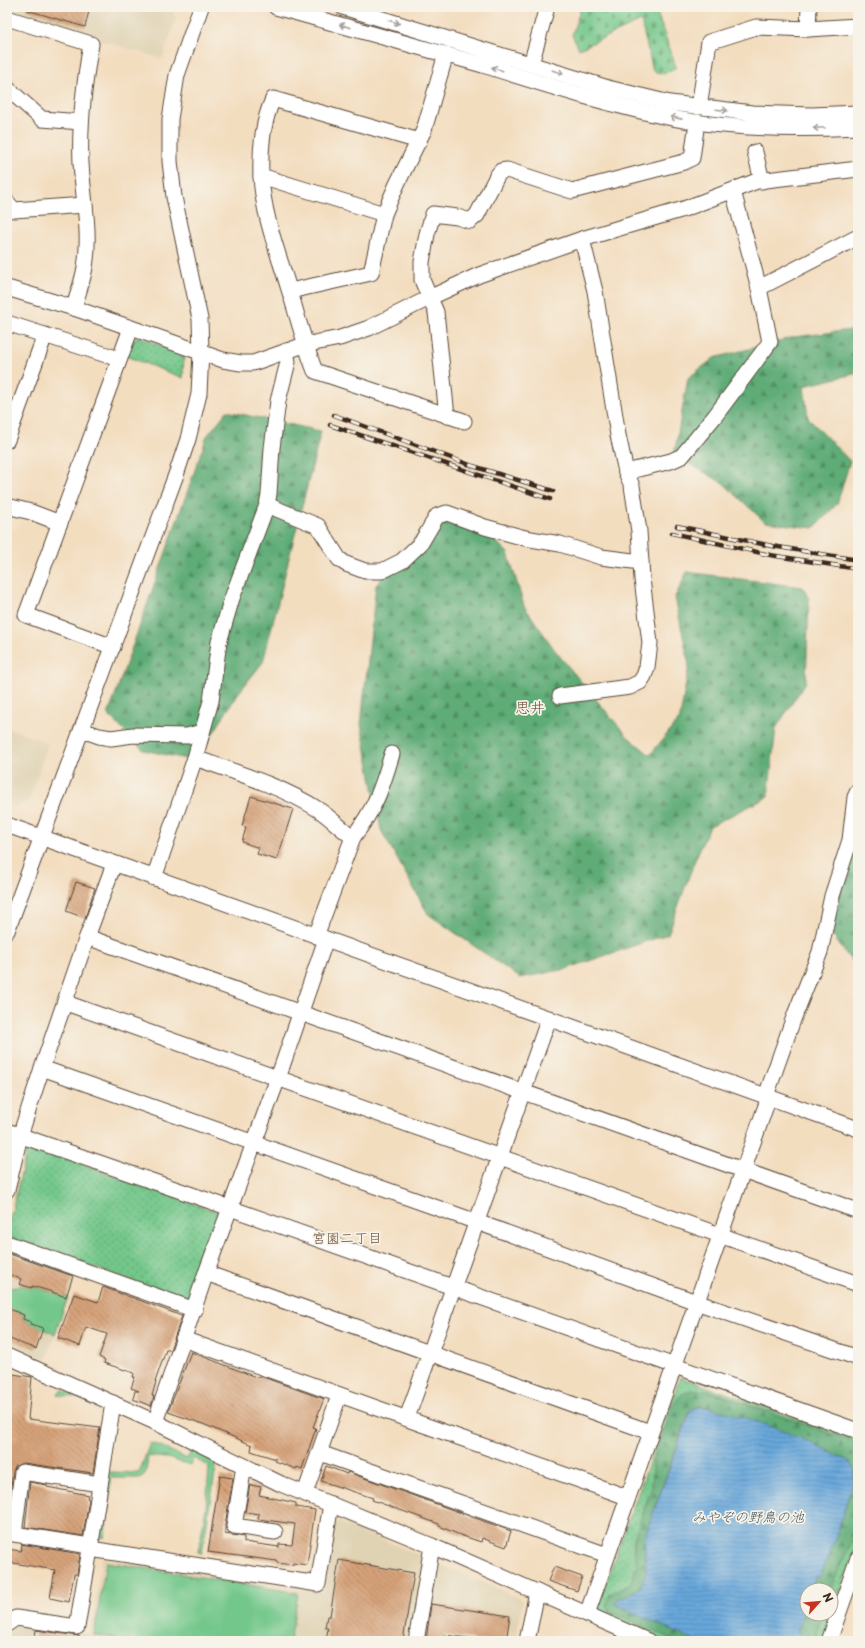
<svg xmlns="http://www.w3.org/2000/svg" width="865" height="1648" font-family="'Playpen Sans','Klee One',sans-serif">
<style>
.built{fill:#e0d3b4}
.green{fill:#73c78b;stroke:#577854}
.forest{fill:url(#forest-firs);stroke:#4c6b4a}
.cemetery{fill:url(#cemetery-stones);stroke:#577854}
.park{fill:url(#park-dots);stroke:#577854}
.water{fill:url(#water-rules);stroke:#52687c}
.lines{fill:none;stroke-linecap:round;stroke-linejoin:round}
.stream{stroke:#68a7db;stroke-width:4}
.building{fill:url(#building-back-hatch)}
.minor-casing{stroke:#574536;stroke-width:17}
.minor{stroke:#fff;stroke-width:15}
.rail-casing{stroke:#3b2a1e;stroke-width:4.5}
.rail{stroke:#f7f3e8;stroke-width:3;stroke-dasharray:9;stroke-linecap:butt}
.oneway{stroke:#a79f9a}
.labels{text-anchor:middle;stroke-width:3.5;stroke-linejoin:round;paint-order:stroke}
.neighbourhood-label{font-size:14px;fill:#71543e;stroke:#f7f3e8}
.water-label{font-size:14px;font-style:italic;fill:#4b5660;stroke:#f7f3e8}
.quarter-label{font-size:15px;fill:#71543e;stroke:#f7f3e8}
</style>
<defs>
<pattern id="forest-firs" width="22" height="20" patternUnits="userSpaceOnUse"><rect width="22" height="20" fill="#5eac77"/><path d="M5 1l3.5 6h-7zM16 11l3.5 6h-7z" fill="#4f8c61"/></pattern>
<pattern id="cemetery-stones" width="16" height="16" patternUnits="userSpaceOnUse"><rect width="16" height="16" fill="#73c78b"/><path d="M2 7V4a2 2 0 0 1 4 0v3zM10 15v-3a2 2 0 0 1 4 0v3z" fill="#60a271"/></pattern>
<pattern id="park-dots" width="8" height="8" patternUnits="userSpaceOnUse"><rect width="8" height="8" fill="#73c78b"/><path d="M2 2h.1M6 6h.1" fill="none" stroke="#60a271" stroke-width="1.8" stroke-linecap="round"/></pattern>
<pattern id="water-rules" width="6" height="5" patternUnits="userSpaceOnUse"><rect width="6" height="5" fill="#68a7db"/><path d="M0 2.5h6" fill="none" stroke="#5788b1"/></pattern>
<pattern id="building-back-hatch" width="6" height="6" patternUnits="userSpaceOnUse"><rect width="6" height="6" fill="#d6a279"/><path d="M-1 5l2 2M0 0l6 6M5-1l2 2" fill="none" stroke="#af8463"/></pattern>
</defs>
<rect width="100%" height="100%" fill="#f7f3e8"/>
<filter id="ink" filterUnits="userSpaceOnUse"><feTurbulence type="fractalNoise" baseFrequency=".025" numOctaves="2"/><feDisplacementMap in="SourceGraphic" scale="8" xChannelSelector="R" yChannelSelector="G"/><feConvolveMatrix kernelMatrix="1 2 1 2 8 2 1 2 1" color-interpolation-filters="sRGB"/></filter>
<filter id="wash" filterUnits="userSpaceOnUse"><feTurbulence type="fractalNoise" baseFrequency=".012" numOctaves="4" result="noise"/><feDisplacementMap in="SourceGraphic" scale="16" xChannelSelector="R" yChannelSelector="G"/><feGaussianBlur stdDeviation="0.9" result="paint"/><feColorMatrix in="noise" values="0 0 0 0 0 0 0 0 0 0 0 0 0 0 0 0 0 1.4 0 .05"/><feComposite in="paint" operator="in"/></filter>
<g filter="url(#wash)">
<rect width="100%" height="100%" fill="#f3ddbf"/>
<!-- built -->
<g class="built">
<path d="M7,7H170L176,19L162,59L7,11Z"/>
<path d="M7,727L48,743L30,799L15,808L7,805Z"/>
<path d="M7,1250L77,1274L46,1360L7,1341Z"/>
<path d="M339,1521L523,1600L516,1641H7V1632L18,1624L90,1635L102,1557L323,1592L334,1524Z"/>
</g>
<!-- green -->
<g class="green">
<path d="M22,1285L31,1288L32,1286L68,1297L55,1334L30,1324L31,1322L23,1319L24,1315L7,1308V1292L9,1287L13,1288Z"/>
<path d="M63,1390L78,1397V1398L58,1395L59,1392Z"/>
<path d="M150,1443L163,1447L187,1459L192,1449L217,1461L202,1553L198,1552L206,1509L209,1466L193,1458L191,1465L167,1458L148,1456L146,1473L140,1478H110V1498L104,1538L97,1537L108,1472L139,1473Z"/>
<path d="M106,1562L298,1593L290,1641H131L94,1635Z"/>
</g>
<!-- forest -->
<g class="forest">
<path d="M858,329V373L804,386L808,418L850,461L837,504L814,528L765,522L723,483L674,455L688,378L714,358L794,337Z"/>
<path d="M227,411L321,431L263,662L237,695L196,761L143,750L108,715L207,436Z"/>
<path d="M466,513L508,553L524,606L557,653L627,736L650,755L680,718L689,665L675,597L687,572L803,587L809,597L806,682L776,728L768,797L710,826L695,860L668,934L566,969L520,978L428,914L381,830L361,724L376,585L418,535Z"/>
<path d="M858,817V970L830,932Z"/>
<path d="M699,1388L858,1443V1531L843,1559L830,1590H811L816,1576L820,1577L834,1543L852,1485L850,1462C812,1442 771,1427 730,1414C721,1412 709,1406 700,1406C696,1407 693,1409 689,1412L644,1538L646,1571L641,1586L634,1592L617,1600L615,1604L695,1641H677L609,1611L606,1606L610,1594L631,1584L635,1551L634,1539L652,1486L653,1460L675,1402C680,1394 689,1389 699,1388Z"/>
<path d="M807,1603V1614H822L815,1641H799L801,1635L797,1632Z"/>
</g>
<!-- cemetery -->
<path class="cemetery" d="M581,7H655L676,67L664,74L653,71L641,21L579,49L572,35Z"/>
<!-- park -->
<g class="park">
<path d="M138,336L184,355L183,378L126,356L131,341Z"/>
<path d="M28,1145L218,1212L221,1218L193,1296L186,1300L7,1237V1231Z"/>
<path d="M680,1377L858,1440V1443L707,1390L693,1389L682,1394L675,1402L653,1460L652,1486L634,1539L633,1544L637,1564L631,1584L610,1594L606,1606L609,1611L677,1641H666L596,1610Z"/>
<path d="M858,1531V1542L823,1641H815L822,1614H831L830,1590L843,1559Z"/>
</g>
<!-- water -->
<path class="water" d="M701,1406C749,1416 807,1439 850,1462L855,1471L852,1485L834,1543L820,1577L816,1576L811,1590H807V1603L797,1632L801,1634L799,1641H695L615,1604L616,1600L634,1592L641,1586L646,1571L644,1538L690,1412L694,1408Z"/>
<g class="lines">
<!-- stream -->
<path class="stream" d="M7,1374L8,1367"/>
</g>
<g id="blocks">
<!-- building -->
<g class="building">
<path d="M27,7H90L85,27L27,10Z"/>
<path d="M251,796L293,809L277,860L257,854L259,848L242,842L246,827L242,826Z"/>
<path d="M76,882L95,888L85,918L66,911Z"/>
<path d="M7,1253L73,1276L66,1297L46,1290L32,1286V1288L19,1284L21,1279L7,1274Z"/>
<path d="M103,1287L182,1316L170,1350H166L155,1382H156L152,1396H154L151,1406L133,1399L135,1391H139L131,1388L135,1377H133L134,1373L104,1363L105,1360L99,1357L107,1334L86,1327L80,1346L58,1338L74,1294L98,1302Z"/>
<path d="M7,1308L24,1315L23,1319L31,1322L30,1324L43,1328L36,1349L7,1338Z"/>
<path d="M191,1352L256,1377L259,1378L260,1376L324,1399L313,1427L316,1428L302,1469L297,1467L296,1469L275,1461L276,1459L251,1451L252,1445L203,1424L168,1412Z"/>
<path d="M13,1374L32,1377L28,1419L100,1428L93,1473L23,1463L15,1466L13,1471L7,1518V1415Z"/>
<path d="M326,1466L347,1474L348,1472L511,1531L506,1547L482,1538L481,1542L460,1535L439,1526V1524L372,1500L373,1498L321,1481Z"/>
<path d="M220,1476L233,1478L225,1525V1534L244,1537V1542L279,1547V1544L292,1545L295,1524L258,1519L259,1514L245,1512L250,1485L261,1487L259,1495L296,1503V1507L315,1510L307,1565L293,1563V1565L277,1563V1561L208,1552Z"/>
<path d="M30,1482L47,1485V1487L88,1495L87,1498L89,1499L83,1536L25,1527Z"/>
<path d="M22,1544L80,1554L77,1574H74L69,1602L50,1598L55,1570L7,1562V1549L21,1551Z"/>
<path d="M339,1560L414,1573L403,1641H326L328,1628H325L327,1616H330Z"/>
<path d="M554,1567L582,1577L577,1591L548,1581Z"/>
<path d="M431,1604L510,1616L506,1641H474V1639L444,1635L443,1641H426Z"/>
<path d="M36,1630L79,1636L78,1641H34Z"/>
</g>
</g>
</g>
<g filter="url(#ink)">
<use href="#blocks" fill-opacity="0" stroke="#574536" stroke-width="1"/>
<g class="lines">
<!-- minor casing -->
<g class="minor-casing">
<g id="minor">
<path d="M276,7C345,26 414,45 483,65C547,85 611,106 677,119C737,130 798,130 858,127"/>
<path d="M343,7L608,88L670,103L752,113L812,115L858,113"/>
<path d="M7,18L91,44C84,84 79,123 81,163C83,197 91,233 85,267C83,281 77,295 74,308"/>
<path d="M808,29L809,7"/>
<path d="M531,64L547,7"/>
<path d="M7,88L42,119L81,122"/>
<path d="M699,107L709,42L756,27L808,29L858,26"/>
<path d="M755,152L762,181"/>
<path d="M261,176C263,214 277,250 288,286C297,314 304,343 315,371L464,421"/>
<path d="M7,202L14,210L85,205"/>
<path d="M384,214L261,176C260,149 262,123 273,99L419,141"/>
<path d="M7,288L74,308L223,360L241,363H253L304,345L340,338L369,328L429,298L479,275L582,239L684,209L757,181L858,169"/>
<path d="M759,288L858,237"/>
<path d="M290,291L371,273L384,214L397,184L424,130L446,54"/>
<path d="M7,323L119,359"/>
<path d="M447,416L436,312L422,280V262L427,234L433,214L457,217L470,221L477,215L497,176L501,171L507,170L572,191L684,162L692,158L697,122"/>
<path d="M7,440L45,335"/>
<path d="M626,472L671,461L682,456L715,416L770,342L759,288L733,191"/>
<path d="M267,505L318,526L339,559L346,564L365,571H382L402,561L421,543L437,516L447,513L485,527L525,538L560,544L601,557L641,562"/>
<path d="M7,506L31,512L60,523"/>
<path d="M113,647L26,615L131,328"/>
<path d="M560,696L630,687L640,682L644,676L647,667L650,643L642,579L639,531L632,486L626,472L618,435L595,291L582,239"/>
<path d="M82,730L99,736L111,738L133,735L187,736L202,732"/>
<path d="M195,758C235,772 284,787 319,810C331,818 341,829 353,837L316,936"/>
<path d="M7,825L858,1129"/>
<path d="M353,837C375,809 382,788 392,754"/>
<path d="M154,878L195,758L211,701L219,642L232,598L267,505L269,494L272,448L278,401L288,362L286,351"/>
<path d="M7,931L177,472L188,439L199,394L201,352L200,319L174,197L170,161V119L177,75L201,7"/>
<path d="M87,937L858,1211"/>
<path d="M66,1003L858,1284"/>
<path d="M42,1068L477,1222L696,1302L858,1358"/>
<path d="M766,1096L794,1017L820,952L832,896L850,840L855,797L858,791"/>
<path d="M7,1131L230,1208L858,1431"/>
<path d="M7,1190L20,1136L42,1068L87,937L114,864"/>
<path d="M7,1243L195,1310"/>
<path d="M206,1273L650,1432"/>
<path d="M183,1339C331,1393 479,1444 627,1497"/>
<path d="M7,1356L155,1422L281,1484L432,1546L648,1641"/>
<path d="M407,1418L549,1018"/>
<path d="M155,1422L206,1273L278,1078L326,939"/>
<path d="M320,1453L607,1555"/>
<path d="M244,1466L234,1526L275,1532"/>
<path d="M305,1493L339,1396"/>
<path d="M90,1546L14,1534L22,1472L100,1484"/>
<path d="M90,1549L113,1403"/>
<path d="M587,1614L769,1097"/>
<path d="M7,1624L16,1618L77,1627L90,1549L318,1584L331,1504"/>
<path d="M416,1641L432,1546"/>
<path d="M527,1641L537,1592"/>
<path d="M829,1641L858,1558"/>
</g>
</g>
<!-- minor -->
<use href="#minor" class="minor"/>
<!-- rail casing -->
<g class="rail-casing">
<g id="rail">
<path d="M334,415L473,466L553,491"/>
<path d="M330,425L550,499"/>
<path d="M677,526L772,546L858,560"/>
<path d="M672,533L770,555L858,569"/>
</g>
</g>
<!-- rail -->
<use href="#rail" class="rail"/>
</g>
<!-- one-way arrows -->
<defs><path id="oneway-shaft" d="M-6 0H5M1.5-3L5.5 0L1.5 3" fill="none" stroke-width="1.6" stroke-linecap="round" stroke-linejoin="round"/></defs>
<g class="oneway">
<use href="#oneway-shaft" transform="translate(394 22) rotate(16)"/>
<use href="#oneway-shaft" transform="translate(345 26) rotate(-164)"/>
<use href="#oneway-shaft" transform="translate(497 69) rotate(-163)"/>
<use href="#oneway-shaft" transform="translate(558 72) rotate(18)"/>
<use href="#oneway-shaft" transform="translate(722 110) rotate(7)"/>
<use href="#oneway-shaft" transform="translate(676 118) rotate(-169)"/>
<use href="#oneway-shaft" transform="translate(819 128) rotate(180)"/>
</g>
</g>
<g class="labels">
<!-- neighbourhood labels -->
<g class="neighbourhood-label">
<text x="347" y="1243">宮園二丁目</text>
</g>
<!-- water labels -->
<g class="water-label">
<text x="748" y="1522">みやぞの野鳥の池</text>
</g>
<!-- quarter labels -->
<g class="quarter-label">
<text x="530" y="713">思井</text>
</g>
</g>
<!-- margin -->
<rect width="865" height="1648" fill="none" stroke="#f7f3e8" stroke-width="24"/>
<!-- north arrow -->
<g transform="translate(819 1602) rotate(63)"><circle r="19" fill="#f7f3e8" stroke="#aca397"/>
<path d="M0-3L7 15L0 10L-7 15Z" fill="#c8321e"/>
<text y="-6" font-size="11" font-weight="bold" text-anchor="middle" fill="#3b2a1e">N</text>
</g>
</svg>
